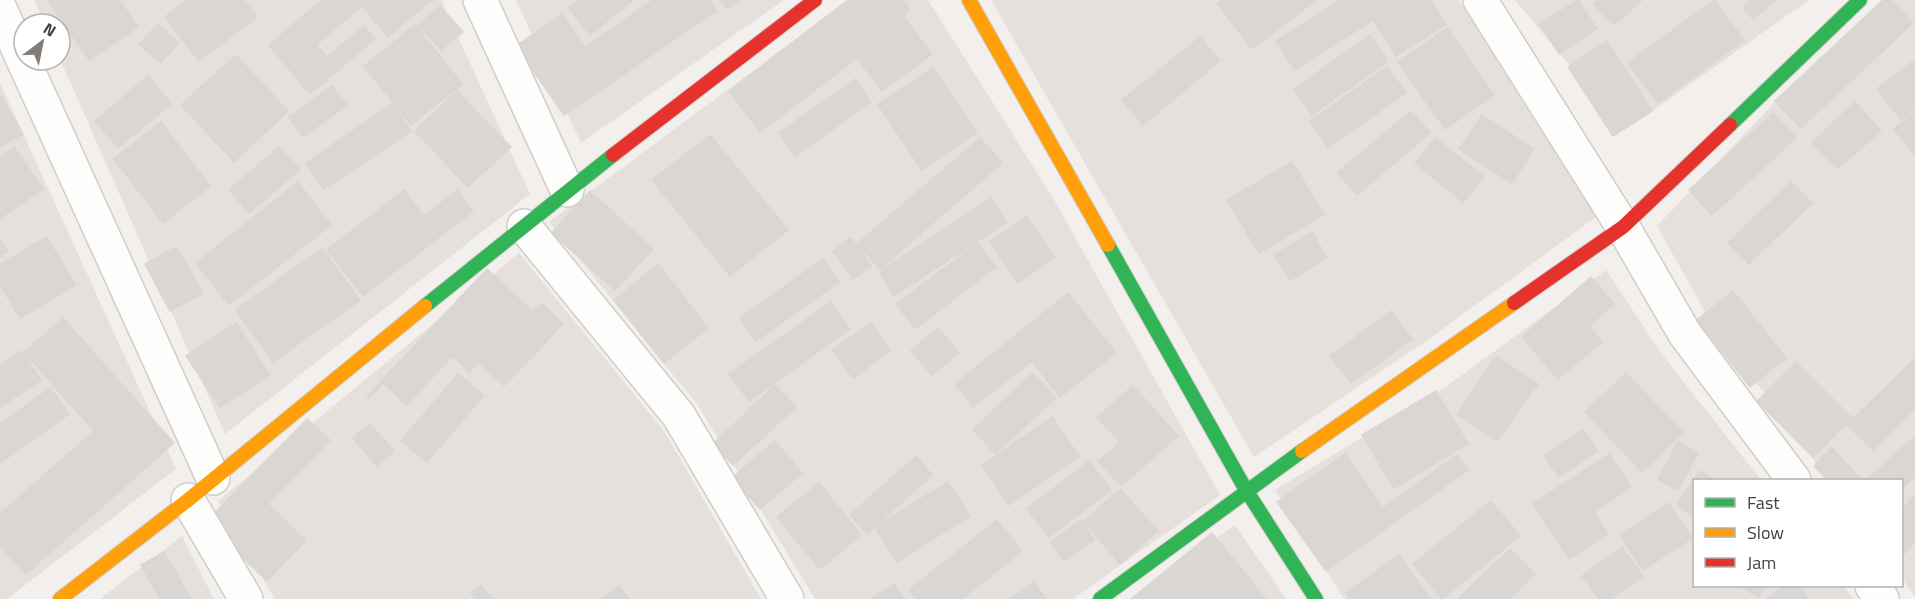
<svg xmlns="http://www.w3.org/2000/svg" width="1915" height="599" font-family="'Titillium Web',sans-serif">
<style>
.residential{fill:#e5e0dc}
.building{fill:#dad6d4;stroke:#dad6d3;stroke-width:1.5}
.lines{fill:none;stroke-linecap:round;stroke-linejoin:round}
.street-casing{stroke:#d0cdca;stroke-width:36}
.fast-casing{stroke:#d1ccc6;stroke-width:16}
.slow-casing{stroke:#d1ccc6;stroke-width:16}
.jam-casing{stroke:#d1ccc6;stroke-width:16}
.street{stroke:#fdfdfc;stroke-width:33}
.fast{stroke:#30b455;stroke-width:14}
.slow{stroke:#ff9f0a;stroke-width:14}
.jam{stroke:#e5322d;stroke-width:14}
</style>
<rect width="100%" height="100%" fill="#f2efed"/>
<!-- residential -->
<g class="residential">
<path d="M34,0H441L530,194L225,434L60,59V24H45Z"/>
<path d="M516,0H784L581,143Z"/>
<path d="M849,0H928L1053,198L1220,495L1073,599H815L697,404L549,222Z"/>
<path d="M991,0H1459L1596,217L1429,339L1254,457Z"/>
<path d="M1515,0H1809L1624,131Z"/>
<path d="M1889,0H1915V597L1902,578V480H1829L1709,319L1657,226L1788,88Z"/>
<path d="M0,83L176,469L7,599H0Z"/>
<path d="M519,253L664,431L761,599H275L218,501Z"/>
<path d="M1606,270L1661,353L1761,480H1694V586H1843L1854,599H1344L1275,490L1447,386Z"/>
<path d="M1235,525L1286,599H1131Z"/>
<path d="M182,536L214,599H100Z"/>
</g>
<!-- building -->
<g class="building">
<path d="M48,0H119L138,27L89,60Z"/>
<path d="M187,0H244L257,17L199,61L165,17Z"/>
<path d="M322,0H432L388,37L362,6L316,45L327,57L364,26L375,39L310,94L269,45Z"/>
<path d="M579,0H633L590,35L569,8Z"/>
<path d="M653,0H709L716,11L564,115L516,46L562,14L585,47Z"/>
<path d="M721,0H741L727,9Z"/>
<path d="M848,0H903L910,10L903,16L932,54L882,91L857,58L760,132L729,91Z"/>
<path d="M1221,0H1316L1252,49L1217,3Z"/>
<path d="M1340,0H1431L1446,24L1396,56L1373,20L1295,70L1276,41Z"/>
<path d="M1578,0L1597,29L1559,54L1540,24Z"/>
<path d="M1598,0H1642L1614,25L1594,4Z"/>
<path d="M1714,0L1744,40L1658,103L1628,63Z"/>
<path d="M1752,0H1776L1753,19L1743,7Z"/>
<path d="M1883,0H1891L1913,23L1801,128L1775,101Z"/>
<path d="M440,6L463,32L441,50L418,25Z"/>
<path d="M158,24L179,43L160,63L139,44Z"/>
<path d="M415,25L462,84L411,125L364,66Z"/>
<path d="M1447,28L1494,95L1445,129L1398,62Z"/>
<path d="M1370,35L1388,61L1312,115L1294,89Z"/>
<path d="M1200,37L1220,61L1143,125L1122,100Z"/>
<path d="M1607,41L1652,111L1613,136L1568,67Z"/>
<path d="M236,55L288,111L234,162L181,105Z"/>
<path d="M1915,60V109L1901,120L1877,89Z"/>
<path d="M1387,67L1406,93L1328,147L1310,121Z"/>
<path d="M933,68L977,133L922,170L878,104Z"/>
<path d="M148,76L171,104L118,148L95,121Z"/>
<path d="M855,79L871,102L795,156L779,133Z"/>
<path d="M332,86L347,105L303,137L289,117Z"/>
<path d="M457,91L511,147L468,187L415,131Z"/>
<path d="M0,95L23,134L0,147Z"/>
<path d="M1855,102L1881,131L1837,169L1812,142Z"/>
<path d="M392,104L411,131L324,189L306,163Z"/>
<path d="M1411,111L1430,133L1357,195L1337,173Z"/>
<path d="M1915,112V156L1894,129Z"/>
<path d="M1773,113L1796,138L1712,215L1689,190Z"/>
<path d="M1482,115L1534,149L1512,183L1459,149Z"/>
<path d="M161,122L210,186L163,223L114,159Z"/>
<path d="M710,135L788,230L730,276L652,180Z"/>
<path d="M980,138L1002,163L880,269L857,244Z"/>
<path d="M1436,138L1484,177L1463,202L1415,163Z"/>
<path d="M14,147L43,189L0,218V157Z"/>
<path d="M279,147L300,170L249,213L229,190Z"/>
<path d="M1292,162L1324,214L1259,253L1227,200Z"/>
<path d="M298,182L331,225L229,305L196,263Z"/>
<path d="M1791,182L1812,203L1749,264L1728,243Z"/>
<path d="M404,190L424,216L457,190L473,211L363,296L327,250Z"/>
<path d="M590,191L653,249L615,290L552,233Z"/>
<path d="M991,198L1007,222L894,296L879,272Z"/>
<path d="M1026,216L1055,257L1018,283L990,242Z"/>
<path d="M1312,232L1327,258L1290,280L1274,255Z"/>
<path d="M46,237L76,285L20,318L0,285V265Z"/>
<path d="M851,238L871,266L853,279L833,251Z"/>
<path d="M0,241L8,251L0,257Z"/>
<path d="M978,243L996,267L915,329L896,304Z"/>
<path d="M177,247L203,294L170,311L145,264Z"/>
<path d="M322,248L360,300L273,362L236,310Z"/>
<path d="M823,259L839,282L756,341L740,318Z"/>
<path d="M658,264L708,328L664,363L614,300Z"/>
<path d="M487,269L533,312L541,303L563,324L504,386L479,362L469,372L453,356L406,405L383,383L369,398L367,396Z"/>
<path d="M1591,277L1614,304L1589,326L1602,342L1558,379L1522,337Z"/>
<path d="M1733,291L1786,358L1750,387L1697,320Z"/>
<path d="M1068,293L1116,353L1060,397L1032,361L973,407L955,384Z"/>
<path d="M831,302L850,329L749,401L729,374Z"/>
<path d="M1391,311L1412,339L1351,383L1330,356Z"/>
<path d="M63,318L174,443L26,574L0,546V514L94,431L24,352Z"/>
<path d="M236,323L270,375L220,407L186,356Z"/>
<path d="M871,323L890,351L853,378L832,350Z"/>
<path d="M938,328L959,353L932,375L911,350Z"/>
<path d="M22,351L41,380L0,407V365Z"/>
<path d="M1496,356L1538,384L1497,441L1457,414Z"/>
<path d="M1915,358V409L1873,450L1846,424L1813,457L1757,401L1796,362L1853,419Z"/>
<path d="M1033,373L1056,398L995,454L973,429Z"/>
<path d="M1626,373L1683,433L1642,472L1585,412Z"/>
<path d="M458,374L484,395L427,462L401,441Z"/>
<path d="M775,385L796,407L733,465L713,444Z"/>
<path d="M1133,386L1178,436L1121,486L1098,461L1120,442L1097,417Z"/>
<path d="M50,388L69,414L0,463V424Z"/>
<path d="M1436,391L1468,444L1394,488L1362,435Z"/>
<path d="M1052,417L1079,456L1009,505L982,465Z"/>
<path d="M307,419L330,440L268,504L306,541L267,581L206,522Z"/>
<path d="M370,424L394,451L377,466L353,438Z"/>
<path d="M1583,429L1598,451L1559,477L1544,455Z"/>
<path d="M1915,436V477L1902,489V480H1867Z"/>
<path d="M775,441L802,473L760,509L732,478Z"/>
<path d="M1678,442L1698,453L1678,490L1658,480Z"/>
<path d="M1832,448L1862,480H1827L1814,466Z"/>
<path d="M1345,454L1383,508L1457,455L1468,470L1326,571L1277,502Z"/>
<path d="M1609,454L1631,487L1594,512L1608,534L1569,559L1533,504Z"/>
<path d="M916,456L932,475L867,534L850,515Z"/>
<path d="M1089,461L1111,490L1049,537L1027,509Z"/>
<path d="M1700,471L1715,480H1694V517L1677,505Z"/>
<path d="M948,482L970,516L897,562L875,527Z"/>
<path d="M819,483L861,535L820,569L777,517Z"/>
<path d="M1120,489L1158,531L1120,564L1084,522Z"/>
<path d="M1915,495V542L1902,556V509Z"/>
<path d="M1491,501L1520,536L1442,599L1413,564Z"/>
<path d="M1668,503L1692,538L1643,570L1620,535Z"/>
<path d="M997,520L1022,551L962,599H916L909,590Z"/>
<path d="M1081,520L1094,540L1064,561L1050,542Z"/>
<path d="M1212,533L1266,599H1131Z"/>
<path d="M1622,547L1643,576L1611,599H1599L1582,576Z"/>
<path d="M1510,549L1535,574L1510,599H1458Z"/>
<path d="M164,552L191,599H160L141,565Z"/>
<path d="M1399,555L1431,599H1350L1346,593Z"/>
<path d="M1034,582L1046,599H1010Z"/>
<path d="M894,584L904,599H871Z"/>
<path d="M481,585L492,599H476L471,593Z"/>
<path d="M619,586L629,599H601Z"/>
<path d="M1740,586H1765L1758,597Z"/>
<path d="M1784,586H1799L1809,599H1767Z"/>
</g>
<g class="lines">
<!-- street casing -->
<g class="street-casing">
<g id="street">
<path d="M480,0L567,190"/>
<path d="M1480,0L1623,227L1685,334L1794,480"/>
<path d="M0,9L213,478"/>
<path d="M524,226L679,416L787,599"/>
<path d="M188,500L246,599"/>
<path d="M1872,586L1882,599"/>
</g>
</g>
<!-- fast casing -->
<g class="fast-casing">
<g id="fast">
<path d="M1730,125L1860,0"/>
<path d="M1108,245L1246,490L1316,599"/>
<path d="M425,306L613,155"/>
<path d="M1100,599L1302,451"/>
</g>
</g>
<!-- slow casing -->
<g class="slow-casing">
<g id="slow">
<path d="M969,0L1108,245"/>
<path d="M1302,451L1514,303"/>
<path d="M60,599L188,500L425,306"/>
</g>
</g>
<!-- jam casing -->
<g class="jam-casing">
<g id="jam">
<path d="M613,155L815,0"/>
<path d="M1514,303L1623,227L1730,125"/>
</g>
</g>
<!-- street -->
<use href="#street" class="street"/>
<!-- fast -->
<use href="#fast" class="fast"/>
<!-- slow -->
<use href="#slow" class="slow"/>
<!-- jam -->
<use href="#jam" class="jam"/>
</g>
<!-- legend -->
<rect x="1693" y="479" width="210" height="108" fill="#ffffff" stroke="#b5b2b0" stroke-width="1.5"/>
<rect x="1705" y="498" width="30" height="9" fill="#30b455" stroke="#b5b2b0" stroke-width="1.5"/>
<text x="1747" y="509" font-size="18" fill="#473f3a">Fast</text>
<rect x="1705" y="528" width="30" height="9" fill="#ff9f0a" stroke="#b5b2b0" stroke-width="1.5"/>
<text x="1747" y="539" font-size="18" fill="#473f3a">Slow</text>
<rect x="1705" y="558" width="30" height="9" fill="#e5322d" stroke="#b5b2b0" stroke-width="1.5"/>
<text x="1747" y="569" font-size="18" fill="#473f3a">Jam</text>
<!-- north arrow -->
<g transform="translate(42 42) rotate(32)"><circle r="28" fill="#ffffff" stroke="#b5b2b0" stroke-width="1.5"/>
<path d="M0-4.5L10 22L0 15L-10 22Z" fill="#837d79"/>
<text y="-9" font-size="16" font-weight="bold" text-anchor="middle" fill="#473f3a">N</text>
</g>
</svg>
